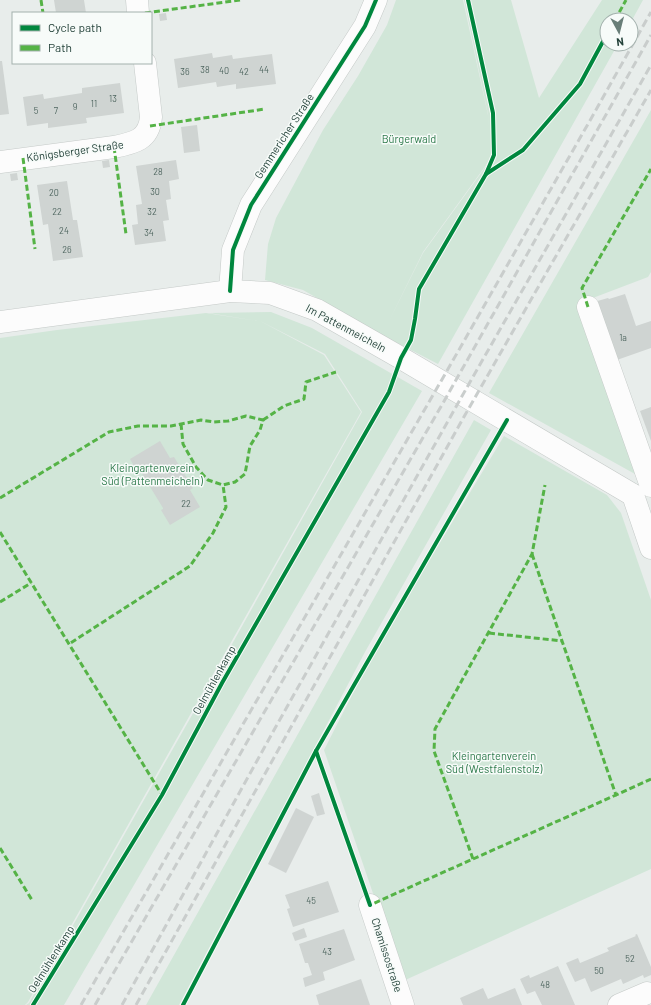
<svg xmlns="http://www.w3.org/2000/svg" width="651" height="1005" font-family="Barlow,sans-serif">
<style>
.green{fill:#d1e6d8;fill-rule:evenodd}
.building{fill:#cfd4d2}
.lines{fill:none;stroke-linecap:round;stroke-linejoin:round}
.minor-casing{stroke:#c5cac8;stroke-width:23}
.minor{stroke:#fcfcfc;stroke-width:22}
.rail{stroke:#c9cdcc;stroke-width:3;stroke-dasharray:8 4;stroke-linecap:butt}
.quiet{stroke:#55b346;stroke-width:3;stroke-dasharray:6 3;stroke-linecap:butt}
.cycleway-casing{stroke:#f7fbf9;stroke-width:6}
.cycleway{stroke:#00873e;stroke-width:4}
.labels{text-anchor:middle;stroke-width:3;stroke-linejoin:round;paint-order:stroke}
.number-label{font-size:9px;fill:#506761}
.street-label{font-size:11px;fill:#24423a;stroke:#f7fbf9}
.park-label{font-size:11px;fill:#2d7a4b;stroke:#f7fbf9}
</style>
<rect width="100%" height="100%" fill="#e8edeb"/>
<!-- green -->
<g class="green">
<path d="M396,0H463L488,115L489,132L488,114L464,0H511L539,98L602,0H643L631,22V20H607V44H618L438,364L382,335L303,290L265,280L268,244L276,218L323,130L358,76L387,25ZM489,161V162L423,253L390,319L423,252Z"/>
<path d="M651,110V272L648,277L577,304L636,471L635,474L489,393Z"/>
<path d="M271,312L312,328L422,391L64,1005H26L29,1003L213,678L362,412L325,354L262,322L260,321L324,355L361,412L28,1002L25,1005H0V338L57,330L206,313L258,321L209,313Z"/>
<path d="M474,420L491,430L365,652L179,1005H146Z"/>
<path d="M504,436L607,495L621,513L651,600V869L403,981L324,750L373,654Z"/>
</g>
<!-- building -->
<g class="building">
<path d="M54,0H84L86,13H56Z"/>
<path d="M166,13L167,20L160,21L159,14Z"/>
<path d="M212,53L213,58L232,55L233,59L272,54L276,84L236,89V84L217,87L216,82L178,88L174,59Z"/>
<path d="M0,61H2L9,114L0,115Z"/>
<path d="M120,83L124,113L86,118L87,123L48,128V123L27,126L23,97L43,94L44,99L82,93V88Z"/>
<path d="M197,125L200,151L184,153L181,127Z"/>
<path d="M109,160L110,167L103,168L102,161Z"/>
<path d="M176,160L179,179L169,181L171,199L166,200L169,220L163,221L166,241L135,245L132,225L138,224L136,205L142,204L136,166Z"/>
<path d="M17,173L18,180L11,181L10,174Z"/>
<path d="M67,181L73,220H77L83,257L53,261L48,224L43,225L37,185Z"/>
<path d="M625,294L636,326L651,321V348L614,361L594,302L608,298L609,299Z"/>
<path d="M651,407V441L640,411Z"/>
<path d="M160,441L170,458L174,457L193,488L190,490L200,507L170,525L161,510L163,509V508L141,472L138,473L130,459Z"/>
<path d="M319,793L325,814L317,816L311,796Z"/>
<path d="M296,808L314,817L286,873L268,864Z"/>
<path d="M328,881L339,912L293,927L287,909L290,908L285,895Z"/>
<path d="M304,928L307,937L295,941L292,933Z"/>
<path d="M344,929L355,960L323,972L325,980L305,987L303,978L312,975L308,963H305L299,944Z"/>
<path d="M637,934L651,967V975L644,978L643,975L623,984L621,979L591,992L585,978L575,982L566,963L578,958L580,963L609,951L607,948L636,936L635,935Z"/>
<path d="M558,966L575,1005H542L535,991L527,994L520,979L529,975L530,978Z"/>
<path d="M361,979L370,1005H319L316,995Z"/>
<path d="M483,988L488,999L515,988L522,1005H463L460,998Z"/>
</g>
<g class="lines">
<!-- minor casing -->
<g class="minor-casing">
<g id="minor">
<path d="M137,0L138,13"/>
<path d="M0,162L114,147C134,143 149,140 151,117L145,63"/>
<path d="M230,291L233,250L251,205L365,26L376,0"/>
<path d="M588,307L651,486"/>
<path d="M0,322L230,291L270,293L317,310L401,358L633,495"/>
<path d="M633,495L651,548"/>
<path d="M370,905L403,1005"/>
<path d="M619,1005L647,993"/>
</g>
</g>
<!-- minor -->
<use href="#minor" class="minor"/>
<!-- rail -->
<g class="rail">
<path d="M81,1005L448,369L588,124L651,12"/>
<path d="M95,1005L443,403L651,35"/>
<path d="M122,1005L274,730L470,382L651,65"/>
<path d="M136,1005L465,415L651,90"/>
</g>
<!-- quiet -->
<g class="quiet">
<path d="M41,0L43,13"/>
<path d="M145,13L240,0"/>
<path d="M615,20L626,0"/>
<path d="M150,126L265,109"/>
<path d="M114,147L126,234"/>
<path d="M23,158L35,249"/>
<path d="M588,307L582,288L651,169"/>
<path d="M263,420L284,406L304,399L306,382L336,372"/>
<path d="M181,424L183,444L196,467L208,480L223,485"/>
<path d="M0,498L109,432L138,426H171L201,420L214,422L228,421L246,416L263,420L260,430L250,446L245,474L235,482L223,485L226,507L213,533L190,566L69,644"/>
<path d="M0,532L162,795"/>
<path d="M532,554L562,641L616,795L651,779"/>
<path d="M0,602L31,583"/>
<path d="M489,633L562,641"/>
<path d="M0,848L32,900"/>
<path d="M473,859L616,795"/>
<path d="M369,901L370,905L473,859L434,751L435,729L532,554L545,485"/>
</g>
<!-- cycleway casing -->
<g class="cycleway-casing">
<g id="cycleway">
<path d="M486,174L523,150L580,84L607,34"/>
<path d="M230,291L233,250L251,205L365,26L376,0"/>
<path d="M316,751L370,905"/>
<path d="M33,1005L162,795L222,683L389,392L401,358L411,340L415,319L419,289L486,174L494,155L493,113L468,0"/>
<path d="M183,1005L316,751L507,420"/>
</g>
</g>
<!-- cycleway -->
<use href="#cycleway" class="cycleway"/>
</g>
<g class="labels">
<!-- number labels -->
<g class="number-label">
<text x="205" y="73">38</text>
<text x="264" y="73">44</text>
<text x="224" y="74">40</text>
<text x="185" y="75">36</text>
<text x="244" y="75">42</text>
<text x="113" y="102">13</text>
<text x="94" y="107">11</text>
<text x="75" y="110">9</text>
<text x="36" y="114">5</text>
<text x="56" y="114">7</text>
<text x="158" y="175">28</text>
<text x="155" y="195">30</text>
<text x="54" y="196">20</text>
<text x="57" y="215">22</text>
<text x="152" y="215">32</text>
<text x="64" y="234">24</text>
<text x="149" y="236">34</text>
<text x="67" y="253">26</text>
<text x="623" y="341">1a</text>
<text x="186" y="507">22</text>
<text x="311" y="904">45</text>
<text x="327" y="955">43</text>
<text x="630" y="962">52</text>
<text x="599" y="974">50</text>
<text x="545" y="988">48</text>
</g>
<!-- street labels -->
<g class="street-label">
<text transform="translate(284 136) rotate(-57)" y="4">Gemmericher Straße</text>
<text transform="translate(75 151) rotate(-8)" y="4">Königsberger Straße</text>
<text transform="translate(346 328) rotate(28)" y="4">Im Pattenmeicheln</text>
<text transform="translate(214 680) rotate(-61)" y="4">Oelmühlenkamp</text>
<text transform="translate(387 955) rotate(72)" y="4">Chamissostraße</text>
<text transform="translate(51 959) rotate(-58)" y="4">Oelmühlenkamp</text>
</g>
<!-- park labels -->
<g class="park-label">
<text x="409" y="143">Bürgerwald</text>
<text x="152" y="472">Kleingartenverein<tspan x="152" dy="13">Süd (Pattenmeicheln)</tspan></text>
<text x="494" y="760">Kleingartenverein<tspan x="494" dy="13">Süd (Westfalenstolz)</tspan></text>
</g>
</g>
<!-- legend -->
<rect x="12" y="12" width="140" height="52" fill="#f7fbf9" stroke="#a3b1ad"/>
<rect x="20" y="25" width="20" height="6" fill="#00873e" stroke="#a3b1ad"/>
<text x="48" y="32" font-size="12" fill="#24423a">Cycle path</text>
<rect x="20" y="45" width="20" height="6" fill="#55b346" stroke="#a3b1ad"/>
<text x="48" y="52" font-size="12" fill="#24423a">Path</text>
<!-- north arrow -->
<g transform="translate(619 32) rotate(173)"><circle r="19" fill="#f7fbf9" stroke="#a3b1ad"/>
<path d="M0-3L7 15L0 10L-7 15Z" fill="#697e78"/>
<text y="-6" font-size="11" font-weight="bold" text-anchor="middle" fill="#24423a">N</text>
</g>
</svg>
